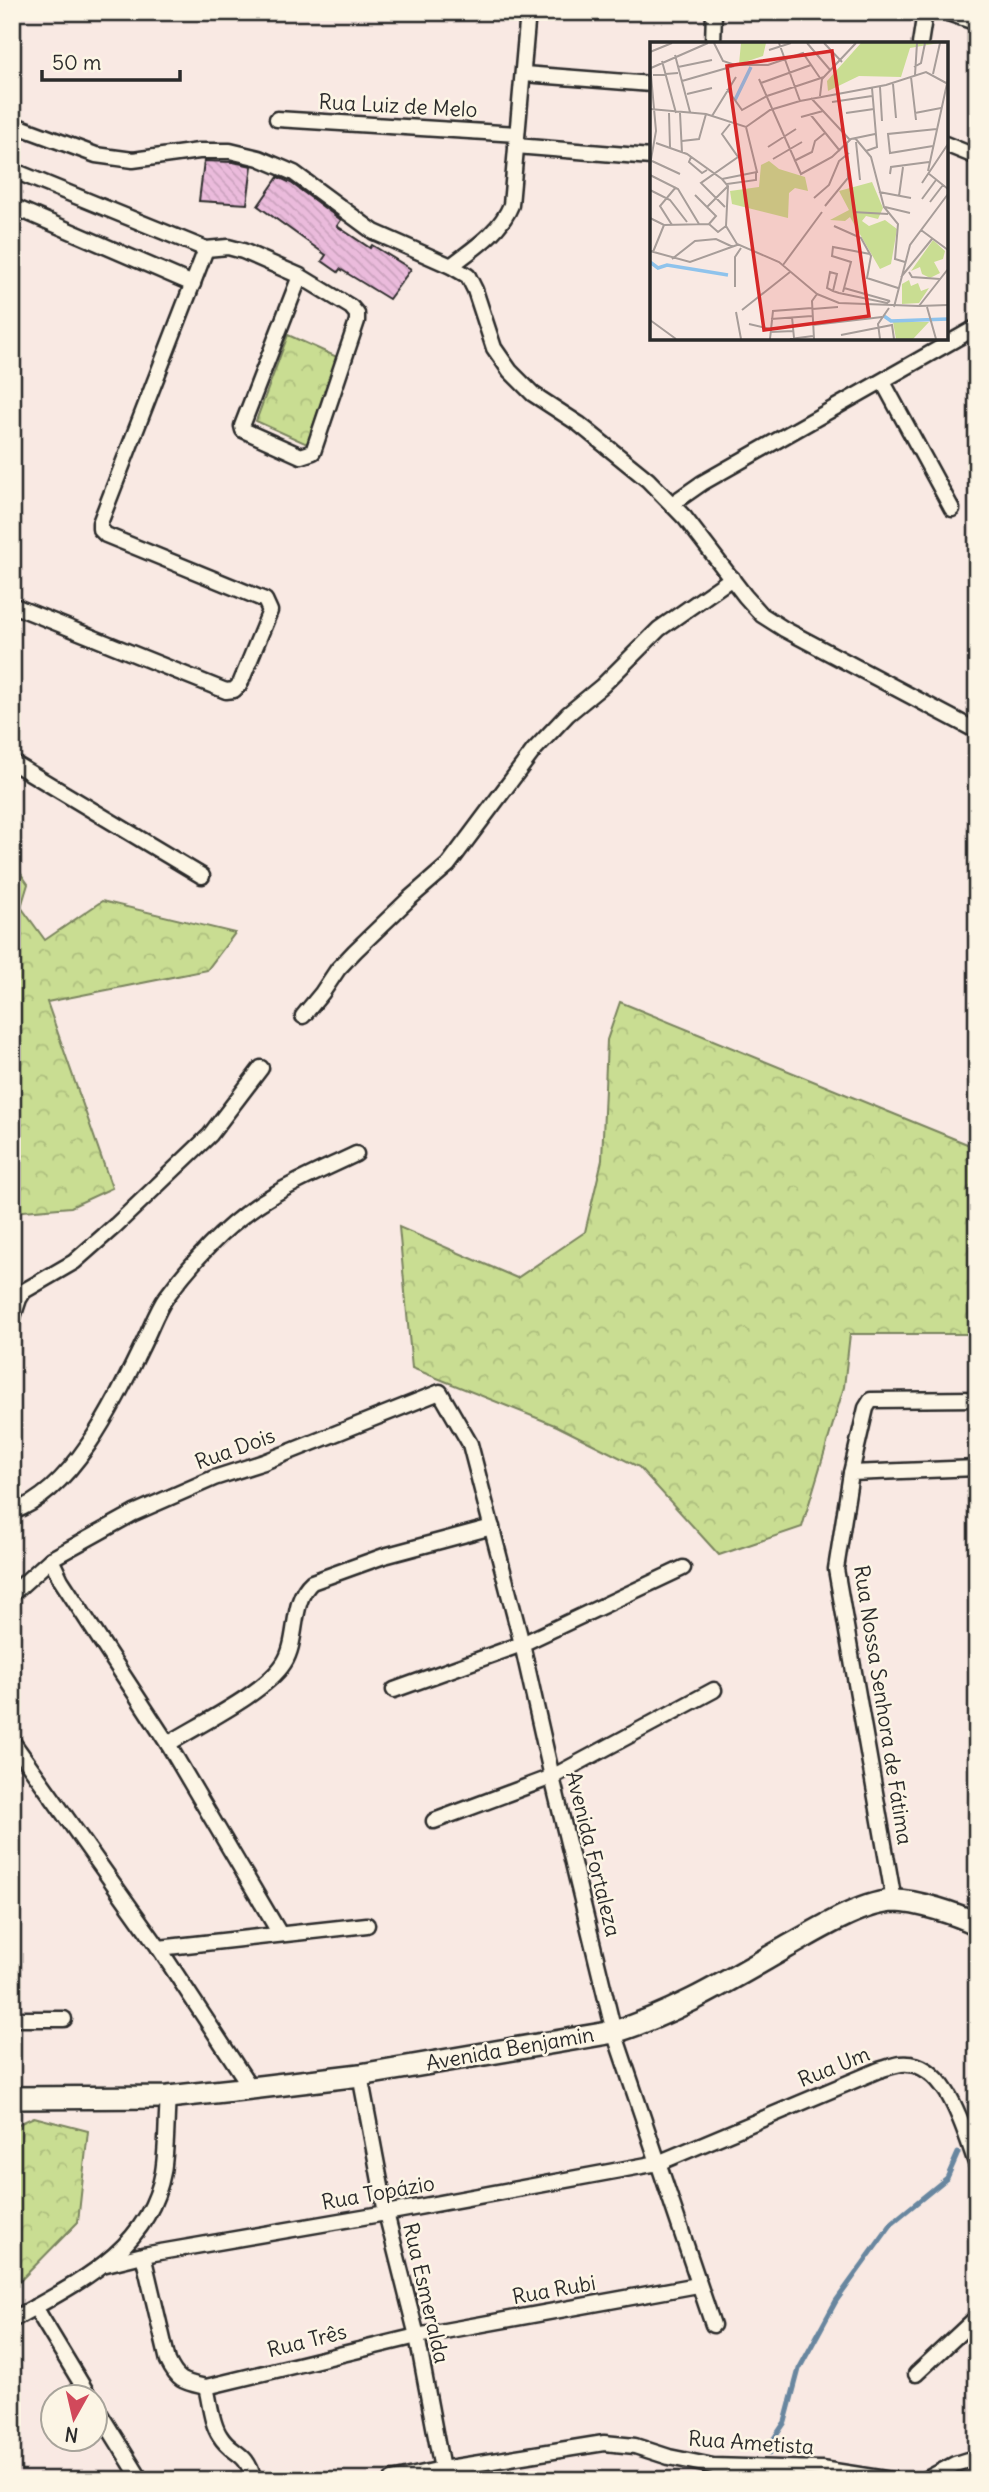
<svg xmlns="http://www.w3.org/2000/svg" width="989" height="2492" font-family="Delius,sans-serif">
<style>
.forest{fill:url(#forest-crowns);stroke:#7a845e;stroke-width:2}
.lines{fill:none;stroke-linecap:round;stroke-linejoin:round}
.stream{stroke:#67869f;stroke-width:5}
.building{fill:url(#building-back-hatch);stroke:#2b2b2b;stroke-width:2}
.street-casing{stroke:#2b2b2b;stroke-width:19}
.secondary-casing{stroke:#2b2b2b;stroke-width:26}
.street{stroke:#fcf5e5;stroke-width:14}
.secondary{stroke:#fcf5e5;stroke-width:21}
.labels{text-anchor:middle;stroke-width:5;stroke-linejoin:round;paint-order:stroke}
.street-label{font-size:21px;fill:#2b2b2b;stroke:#fcf5e5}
.inset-river{fill:none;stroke:#8fc3ec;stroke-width:3.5}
.inset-road{fill:none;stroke:#a79d99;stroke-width:2}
.view{fill:#d62828;fill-opacity:0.15;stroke:#d62828;stroke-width:3.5}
.inset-edge{fill:none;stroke:#2b2b2b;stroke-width:3.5}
</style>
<defs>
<pattern id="forest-crowns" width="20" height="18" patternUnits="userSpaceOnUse" patternTransform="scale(1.75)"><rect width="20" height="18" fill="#c9dd92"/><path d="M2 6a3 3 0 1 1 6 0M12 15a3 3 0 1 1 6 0" fill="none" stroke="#adbe7e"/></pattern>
<pattern id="building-back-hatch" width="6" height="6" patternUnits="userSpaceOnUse" patternTransform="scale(1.75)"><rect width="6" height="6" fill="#ebbbdc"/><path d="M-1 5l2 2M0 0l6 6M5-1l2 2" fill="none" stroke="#caa1bd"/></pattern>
</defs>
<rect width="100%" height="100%" fill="#f9e9e3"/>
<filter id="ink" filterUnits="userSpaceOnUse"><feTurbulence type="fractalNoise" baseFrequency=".0143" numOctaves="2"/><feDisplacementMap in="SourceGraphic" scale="14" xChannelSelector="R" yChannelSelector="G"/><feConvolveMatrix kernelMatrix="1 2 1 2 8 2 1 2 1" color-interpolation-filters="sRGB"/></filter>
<g filter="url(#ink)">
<!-- forest -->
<g class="forest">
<path d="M288,335L337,357L307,444L256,421Z"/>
<path d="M12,861L28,884L21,907L45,940L102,901L235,933L207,970L47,1002L112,1188L71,1207L12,1212Z"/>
<path d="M620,1002L977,1148V1334H850L844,1387L802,1527L719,1555L639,1467L557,1426L412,1368L399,1227L517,1278L585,1232L602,1160L607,1040Z"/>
<path d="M34,2117L88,2131L78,2222L12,2289V2127Z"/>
</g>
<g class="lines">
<!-- stream -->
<g class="stream">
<path d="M974,2118L977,2111"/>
<path d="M770,2453L769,2446L785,2422L799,2369L836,2301L893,2222L947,2178L958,2153"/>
</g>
</g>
<!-- building -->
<g class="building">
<path d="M204,161L233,162L252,166L247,204L199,201Z"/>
<path d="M278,177L291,183L341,220L337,226L370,248L372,245L411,269L389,299L340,269L338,272L322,261L326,255L258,206Z"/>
</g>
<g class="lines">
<!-- street casing -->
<g class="street-casing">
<g id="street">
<path d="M945,12L977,23"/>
<path d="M713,44L714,12"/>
<path d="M920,44L925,12"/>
<path d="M524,74L651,84"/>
<path d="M277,119L517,134"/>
<path d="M12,124L96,155L133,160L199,151H230L259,158L294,173L374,232L451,266L468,276L475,290L494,348L510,371L533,394L579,424L648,480L685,518L745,596L762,615L784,629L977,731"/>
<path d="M945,144L977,157"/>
<path d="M516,146L651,157"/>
<path d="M12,170L206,249L228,247L243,251L300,276L351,307L357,314V321L313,452L301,456L243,430L242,426L300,276"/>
<path d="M12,206L193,284"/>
<path d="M451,266C474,248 500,232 511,205L528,12"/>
<path d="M883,382L952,509"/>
<path d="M672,504L702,483L977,327"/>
<path d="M12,605L226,691L234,690L240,684L270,611L265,600L106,535L100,529V523L206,249"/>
<path d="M12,762L202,876"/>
<path d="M303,1016L322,993L338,969L355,951L410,898L448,865L534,750L568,714L602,686L659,629L732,578"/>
<path d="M12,1320L19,1299L24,1291L74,1262L116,1225L210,1135L261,1068"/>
<path d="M851,1473L866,1408L871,1400L977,1399"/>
<path d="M12,1512C74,1491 116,1400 143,1344C151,1328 157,1310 167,1296C195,1258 233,1218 275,1194C300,1179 329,1167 356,1154"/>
<path d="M51,1559L61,1580L168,1744L280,1934"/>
<path d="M12,1594L51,1559L134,1513L214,1478L264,1462L440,1392L470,1444L522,1644L552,1777L614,2032L713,2325"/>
<path d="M394,1690L522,1644L683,1568"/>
<path d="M12,1741L159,1948L251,2088"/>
<path d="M168,1744C200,1724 265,1693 284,1663C299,1640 290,1601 312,1582L384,1556L492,1527"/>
<path d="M434,1821L552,1777L714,1690"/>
<path d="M894,1901L836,1569L851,1473L977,1468"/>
<path d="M159,1948L367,1925"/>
<path d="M12,2019H64"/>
<path d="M360,2075L386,2213L417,2336L444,2480"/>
<path d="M143,2255L168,2361C178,2382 184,2382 206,2387L417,2336L698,2285"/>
<path d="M106,2264L143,2255L386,2213L658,2163L879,2070C886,2068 894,2065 901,2064C947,2059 965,2133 977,2166"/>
<path d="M35,2307L90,2398"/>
<path d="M12,2320C75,2284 149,2251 163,2172C167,2147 166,2121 168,2097"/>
<path d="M916,2374L977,2317"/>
<path d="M206,2387C210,2402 211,2423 220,2436C232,2456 246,2449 254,2480"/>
<path d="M94,2404L141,2480"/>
<path d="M392,2480L442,2469L604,2443L635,2446L669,2457L713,2466L821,2469L892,2480"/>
<path d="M925,2480L955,2464L977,2457"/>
</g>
</g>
<!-- secondary casing -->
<g class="secondary-casing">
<path id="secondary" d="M12,2098L168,2097L251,2088L360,2075L614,2032C676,2013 731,1979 787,1947C816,1931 861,1902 895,1901C917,1901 957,1914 977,1924"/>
</g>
<!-- street -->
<use href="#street" class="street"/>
<!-- secondary -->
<use href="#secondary" class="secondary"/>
</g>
</g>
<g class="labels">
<!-- street labels -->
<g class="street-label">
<text transform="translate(398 106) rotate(3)" y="7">Rua Luiz de Melo</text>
<text transform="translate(235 1449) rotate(-20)" y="7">Rua Dois</text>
<text transform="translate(883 1705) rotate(81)" y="7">Rua Nossa Senhora de Fátima</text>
<text transform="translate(593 1854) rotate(76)" y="7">Avenida Fortaleza</text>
<text transform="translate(510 2049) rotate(-10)" y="7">Avenida Benjamin</text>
<text transform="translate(834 2067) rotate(-22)" y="7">Rua Um</text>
<text transform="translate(378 2193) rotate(-10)" y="7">Rua Topázio</text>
<text transform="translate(554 2290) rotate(-10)" y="7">Rua Rubi</text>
<text transform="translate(426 2293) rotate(77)" y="7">Rua Esmeralda</text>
<text transform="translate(307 2341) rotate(-14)" y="7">Rua Três</text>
<text transform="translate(751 2443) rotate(4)" y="7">Rua Ametista</text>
</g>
</g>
<!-- overview -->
<g transform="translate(650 42)">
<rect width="298" height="298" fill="#f9e9e3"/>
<path d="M91,1H116L113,14L89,22ZM211,1H289L260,6L251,35L209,34L178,49L177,39ZM119,119L129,127L155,135L158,149L145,146L139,151L138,176L82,162L80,149L109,145L111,123ZM222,140L233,166L228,177L216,174L212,179L219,184L235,178L247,187L241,222L230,227L200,175L195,179L180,178L199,168L189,149ZM283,198L295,209L293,217L284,220L290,231L280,236L272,232L270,225L261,229ZM259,238L261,244L268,241L271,249L279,246L269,261L252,262V242ZM243,280H279L263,297H246Z" fill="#c9dd92"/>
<path class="inset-river" d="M85,58L101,25M0,220L8,226L17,223L78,233M234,274L241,279L298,277"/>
<path class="inset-road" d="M64,1L73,19L85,23H118L153,11L170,36M129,1L150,59M157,1L181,29M174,1L192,20M119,8L141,1M0,10L22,1M25,13L40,70M12,19L26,71M0,22L6,89L0,123M28,25L62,18M264,25L271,21L275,1M1,26L58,1M283,32L290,1M3,33L28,31M265,33L267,1M261,35L266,78M109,37L151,132L182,115L201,97L225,92M32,39L84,24M111,41L161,23M243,42L246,76M230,45L232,79M77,47L92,68L117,54L174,35M37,52L62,46M170,54L172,37L206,1M161,56L200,98M182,60L222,54M0,67L56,72L96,85L120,68L150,59L236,43L276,30L298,42M19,71L20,105M30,71L32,111M196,71L224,67M265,71L291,66M160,72L190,109M62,74L86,35M151,75L173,69M205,96L221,115L234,165L248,182L245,217L255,220M32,99L49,97L56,72M206,100L210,138M6,101L37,112L72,137L78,144L76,184L87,202L129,220L167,252M283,104L240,111L238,92L287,87M118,105L146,87M216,109L227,105L222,46M41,115L39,120L52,131L57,128M123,117L152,100M2,119L30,132M144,119L162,110L165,99L175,91M278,129L298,37M278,131L298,147M240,132L241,125L279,120M0,133L28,147L49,182M72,137L107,130L96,85M272,141L298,102M77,142L106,138V131M0,148L20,158L37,180M229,150L261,156M45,153L66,174L59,182M249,154L253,125M164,156L179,143L189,119L199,111M272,157L286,138M280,160L293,143M175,164L198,136L197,100M57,165L78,144M75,165L51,141L88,115L72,92L80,82M235,165L260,171M203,170L238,172M0,176L14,183L59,182M59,182L68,190L76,184M22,183L10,164L26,145M184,184L211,196L221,214L217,236L248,246M271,188L298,208M0,209L40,220L87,203M3,210L14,183M22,217L45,199L66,197L83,205M133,223L172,170M259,230L262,235L290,237M251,235L282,197M85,245V215L91,206M194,246L240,259M183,249L187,232L180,230L177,246L183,249L189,251L237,261L240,259M193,250L201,220L182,214L183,205L220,212M167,252L189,261L269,264M269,264L298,227M269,264L298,263M244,265L260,203L298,152M277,265L286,297M162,267L188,265M92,268L140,230M86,270L91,297M142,275L144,296M121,277L162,274M0,278L26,297M99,282L120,287M163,283L232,275M120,290L144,289M191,293L242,283L244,297M120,297L123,269L162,266M140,297L163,294M164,297L162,259L167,252M230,297L228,282L239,266"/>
<path class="view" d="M182,9L219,274L114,288L77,24Z"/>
<rect width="298" height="298" class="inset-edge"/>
</g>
<!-- margin -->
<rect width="989" height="2492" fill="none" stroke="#fcf5e5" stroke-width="42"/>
<rect x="21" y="21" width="947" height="2450" fill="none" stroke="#2b2b2b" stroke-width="2.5" filter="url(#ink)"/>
<!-- north arrow -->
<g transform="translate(74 2418) rotate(188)"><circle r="33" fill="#fcf5e5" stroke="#a8a49b" stroke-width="2"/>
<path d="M0-5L12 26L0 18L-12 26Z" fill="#d1495b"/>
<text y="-10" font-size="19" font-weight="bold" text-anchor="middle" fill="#2b2b2b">N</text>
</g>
<!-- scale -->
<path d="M42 70v10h138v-10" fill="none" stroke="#2b2b2b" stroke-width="3.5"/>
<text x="52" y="70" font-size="21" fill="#2b2b2b" stroke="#fcf5e5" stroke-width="5" paint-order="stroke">50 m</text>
</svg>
